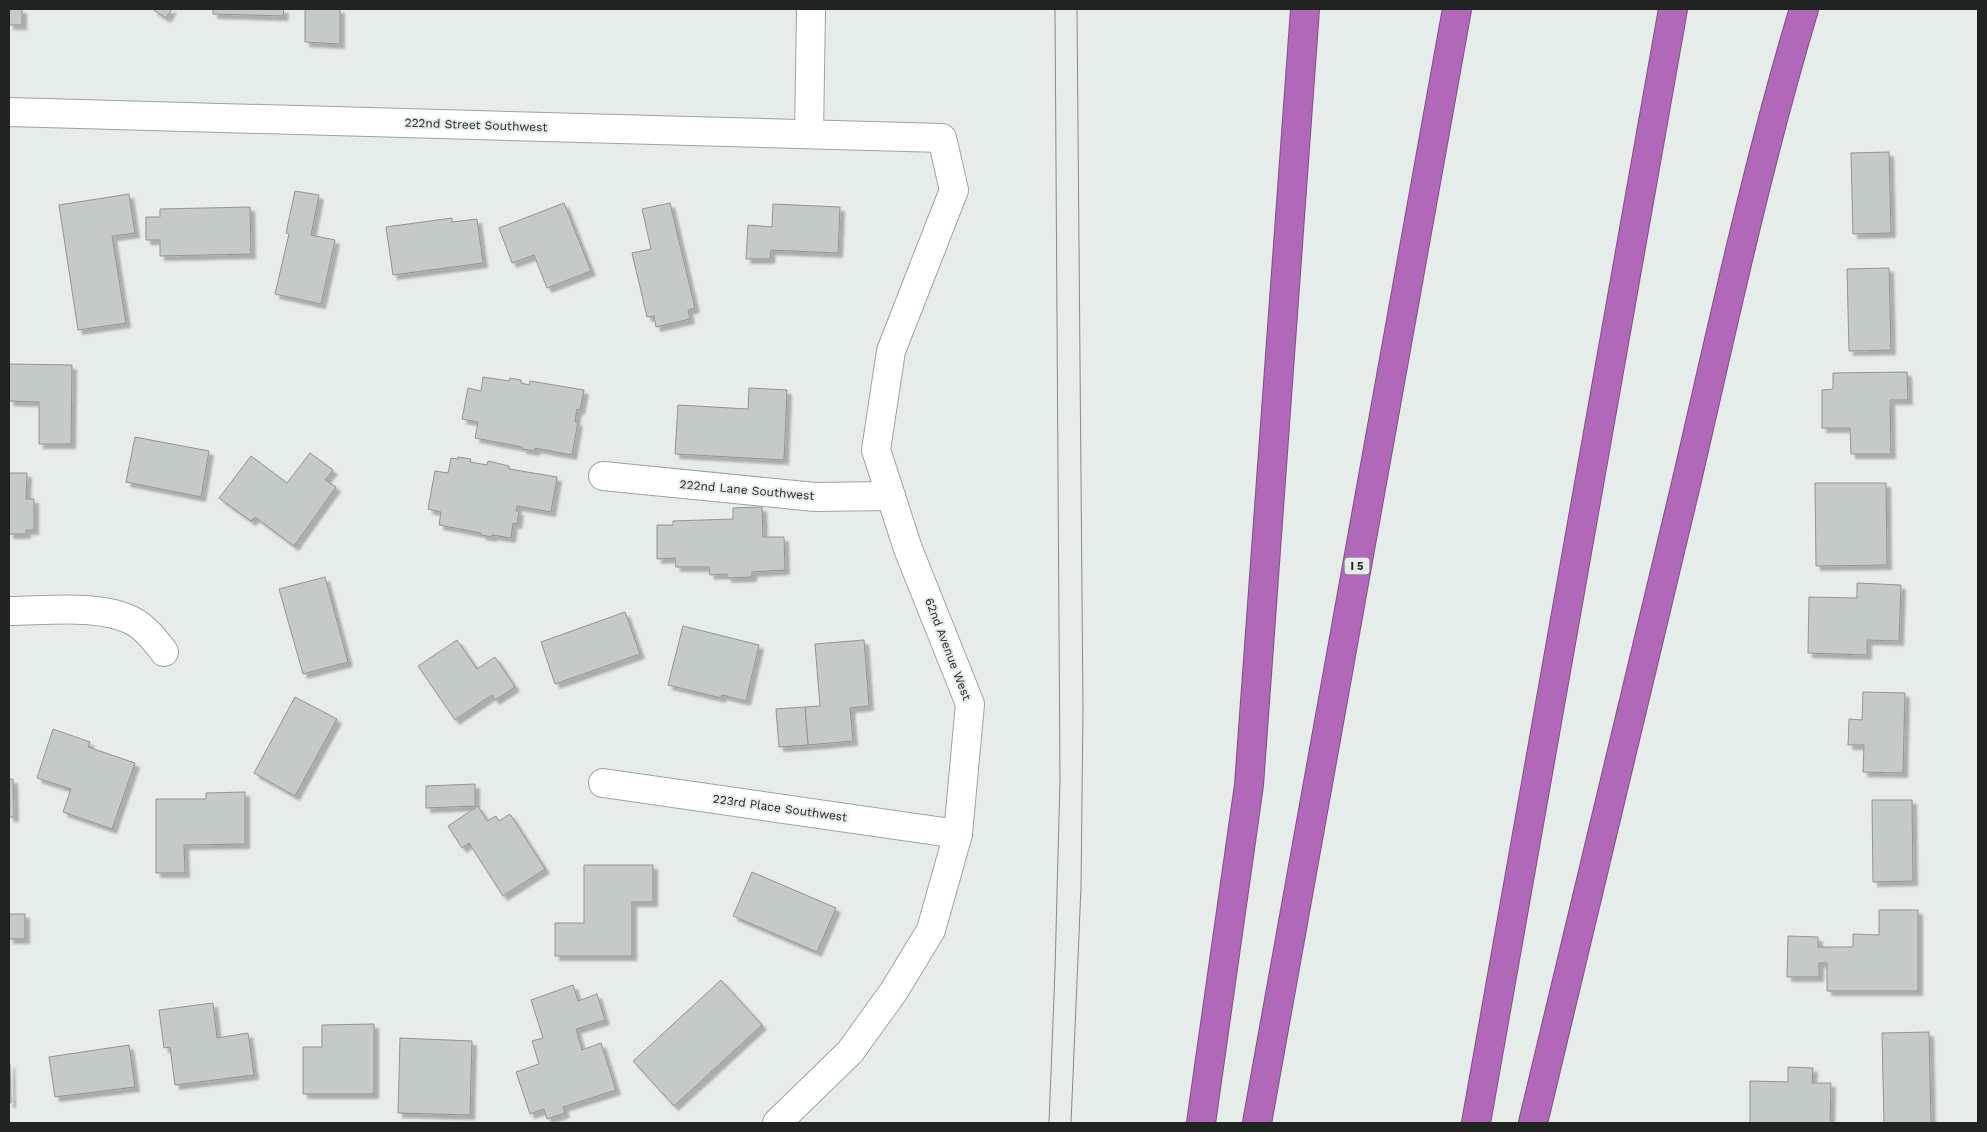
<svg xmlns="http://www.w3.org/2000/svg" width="1987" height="1132" font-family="'Work Sans',sans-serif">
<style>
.building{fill:#c4cac8;stroke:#909593;filter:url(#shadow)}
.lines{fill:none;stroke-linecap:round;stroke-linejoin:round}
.minor-casing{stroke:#9ea3a1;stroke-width:30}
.highway-casing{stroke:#7f5084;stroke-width:30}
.minor{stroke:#fff;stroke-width:28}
.highway{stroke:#b268b8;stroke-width:28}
.tram{stroke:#878b8a;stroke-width:1}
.labels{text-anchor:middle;stroke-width:4;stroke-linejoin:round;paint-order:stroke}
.shield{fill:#e6ecea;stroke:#5c5f5f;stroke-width:1}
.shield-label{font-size:11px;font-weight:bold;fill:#212323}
.street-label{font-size:12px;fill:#212323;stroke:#e6ecea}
</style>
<defs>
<filter id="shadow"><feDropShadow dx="4.5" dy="4.5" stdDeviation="1" flood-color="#0004"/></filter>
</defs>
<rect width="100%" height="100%" fill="#e6ecea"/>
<!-- building -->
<g class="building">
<rect x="9" y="9" width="13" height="16"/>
<path d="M152,9H172L166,18Z"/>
<path d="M213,9H284L283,16L213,14Z"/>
<path d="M305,9H340V44L305,42Z"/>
<path d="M1889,152L1891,233L1853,234L1851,153Z"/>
<path d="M295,191L319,195L311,235L335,240L321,304L275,294L289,234L286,233Z"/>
<path d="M129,194L135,233L112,236L126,323L78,330L59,205Z"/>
<path d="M564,203L591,271L547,288L534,255L512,263L499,228Z"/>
<path d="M670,203L695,308L688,310L690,319L656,327L654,316L647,317L632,253L651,249L642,209Z"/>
<path d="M773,204L840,207L838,253L771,250L770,259H746L748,225L772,227Z"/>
<path d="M250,207L251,254L160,256V240H146V217H160V209Z"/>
<path d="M452,218V222L477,219L483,263L393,275L386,227Z"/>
<path d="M1889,268L1891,350L1849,351L1847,269Z"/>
<path d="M9,364L72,365L71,444H39V402L9,401Z"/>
<path d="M1907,372L1908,400H1890L1891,454H1851L1850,428H1822V390L1833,389V373Z"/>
<path d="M483,377L509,381L510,378L521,380V383L529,385L530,381L584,390L580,410L577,409L575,422H578L572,455L535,448V451L522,449V447L475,438L478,422L462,419L468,388L481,391Z"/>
<path d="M749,388L787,390L784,460L675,454L678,405L748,409Z"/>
<path d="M135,437L209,451L201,497L126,482Z"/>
<path d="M310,453L333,470L325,480L336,487L294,546L255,517L251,521L219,498L251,456L287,483Z"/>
<path d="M458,457L471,459L470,462L487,465L488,461L509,466V469L557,477L551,512L517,506L516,511H519L517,524L513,523L511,538L492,535V537L481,535V533L439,525L441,512L428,509L435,471L448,473L451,458L458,459Z"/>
<path d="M9,473H27L26,499H34V530H26V534H9Z"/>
<path d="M1815,483H1886L1887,565L1816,566Z"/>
<path d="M762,507L763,537H784L785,570L752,572V577L727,578V574L710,575L709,567H676L675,558L657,559V525H673V521L733,519V508Z"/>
<path d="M325,577L348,662L303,674L279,589Z"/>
<path d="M1857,583L1901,585L1899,641L1867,640V655L1808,653L1809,597L1857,598Z"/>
<path d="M625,612L640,654L555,684L541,642Z"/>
<path d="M683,626L759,645L746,701L722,695L721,698L668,685Z"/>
<path d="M457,640L477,669L495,657L515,687L495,700L492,695L455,720L418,666Z"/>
<path d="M864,640L869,706L850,708L853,741L808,745L805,707L820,706L815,644Z"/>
<path d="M1863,692L1905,693L1903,773L1863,772L1864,745H1848L1849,719L1862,720Z"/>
<path d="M295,697L337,719L295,796L254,773Z"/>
<path d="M805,707L808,745L779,747L776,709Z"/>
<path d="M53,729L90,742L88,747L135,763L112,829L63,812L71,789L37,778Z"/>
<path d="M9,779H13L14,817H9Z"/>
<path d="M475,784V806L426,808V786Z"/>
<path d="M245,792V844L184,845L185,873H156V799H206V793Z"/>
<path d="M1872,800H1912L1913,881L1873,882Z"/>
<path d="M478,806L487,821L496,816L499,821L510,814L545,869L503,896L469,843L462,848L448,826Z"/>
<path d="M584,865H653V902H632V956H555V923H584Z"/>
<path d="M752,872L836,908L817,952L733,916Z"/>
<path d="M1879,910H1918V991H1827V963H1819V977H1787L1788,936L1818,937V947H1853V934L1879,935Z"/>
<rect x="9" y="914" width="16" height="25"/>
<path d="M721,980L762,1025L674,1106L633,1061Z"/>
<path d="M573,985L578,1001L597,994L605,1020L576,1029L582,1050L601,1043L616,1090L563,1107L565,1113L547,1119L544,1109L530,1114L516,1072L539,1064L532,1041L543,1038L531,1000Z"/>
<path d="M213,1003L217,1038L248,1033L254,1075L175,1085L170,1047L164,1048L159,1010Z"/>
<path d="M374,1024V1094H303V1047H322V1025Z"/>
<path d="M1929,1032L1931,1123H1884L1882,1033Z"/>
<path d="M400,1038L472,1041L470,1115L398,1113Z"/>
<path d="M129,1045L135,1087L55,1097L49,1057Z"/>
<path d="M9,1064H10L11,1103H9Z"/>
<path d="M1788,1067L1813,1068L1812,1083H1831L1830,1123H1750V1081L1788,1082Z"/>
</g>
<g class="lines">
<!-- minor casing -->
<g class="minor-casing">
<g id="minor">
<path d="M9,112L942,138L954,190L891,351L876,450L908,549L970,704L958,834L931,930L894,991L850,1052L777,1123"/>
<path d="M809,134L811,9"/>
<path d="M603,476L815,497L891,496"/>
<path d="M9,611C45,611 98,604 131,620C145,627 155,640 164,652"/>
<path d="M603,783L958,834"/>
</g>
</g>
<!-- highway casing -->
<g class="highway-casing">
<g id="highway">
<path d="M1201,1123L1249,785L1305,9"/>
<path d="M1257,1123L1457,9"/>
<path d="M1476,1123L1673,9"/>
<path d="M1533,1123C1585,910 1636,697 1686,484C1723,325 1757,165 1804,9"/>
</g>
</g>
<!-- minor -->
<use href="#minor" class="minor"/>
<!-- highway -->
<use href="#highway" class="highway"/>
<!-- tram -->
<g class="tram">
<path d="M1049,1123L1055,970L1060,779L1055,9"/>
<path d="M1071,1123L1081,887L1083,710L1077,9"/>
</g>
</g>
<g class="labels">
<!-- shield labels -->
<rect class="shield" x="1344.5" y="557.5" width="25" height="17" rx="4"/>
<g class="shield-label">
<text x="1357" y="570">I 5</text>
</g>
<!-- street labels -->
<g class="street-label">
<text transform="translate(476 125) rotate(2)" y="4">222nd Street Southwest</text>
<text transform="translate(747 490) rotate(5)" y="4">222nd Lane Southwest</text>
<text transform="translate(948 649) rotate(69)" y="4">62nd Avenue West</text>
<text transform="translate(780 808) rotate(8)" y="4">223rd Place Southwest</text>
</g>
</g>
<!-- border -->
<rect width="1987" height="1132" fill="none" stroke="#212323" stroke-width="20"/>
</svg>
